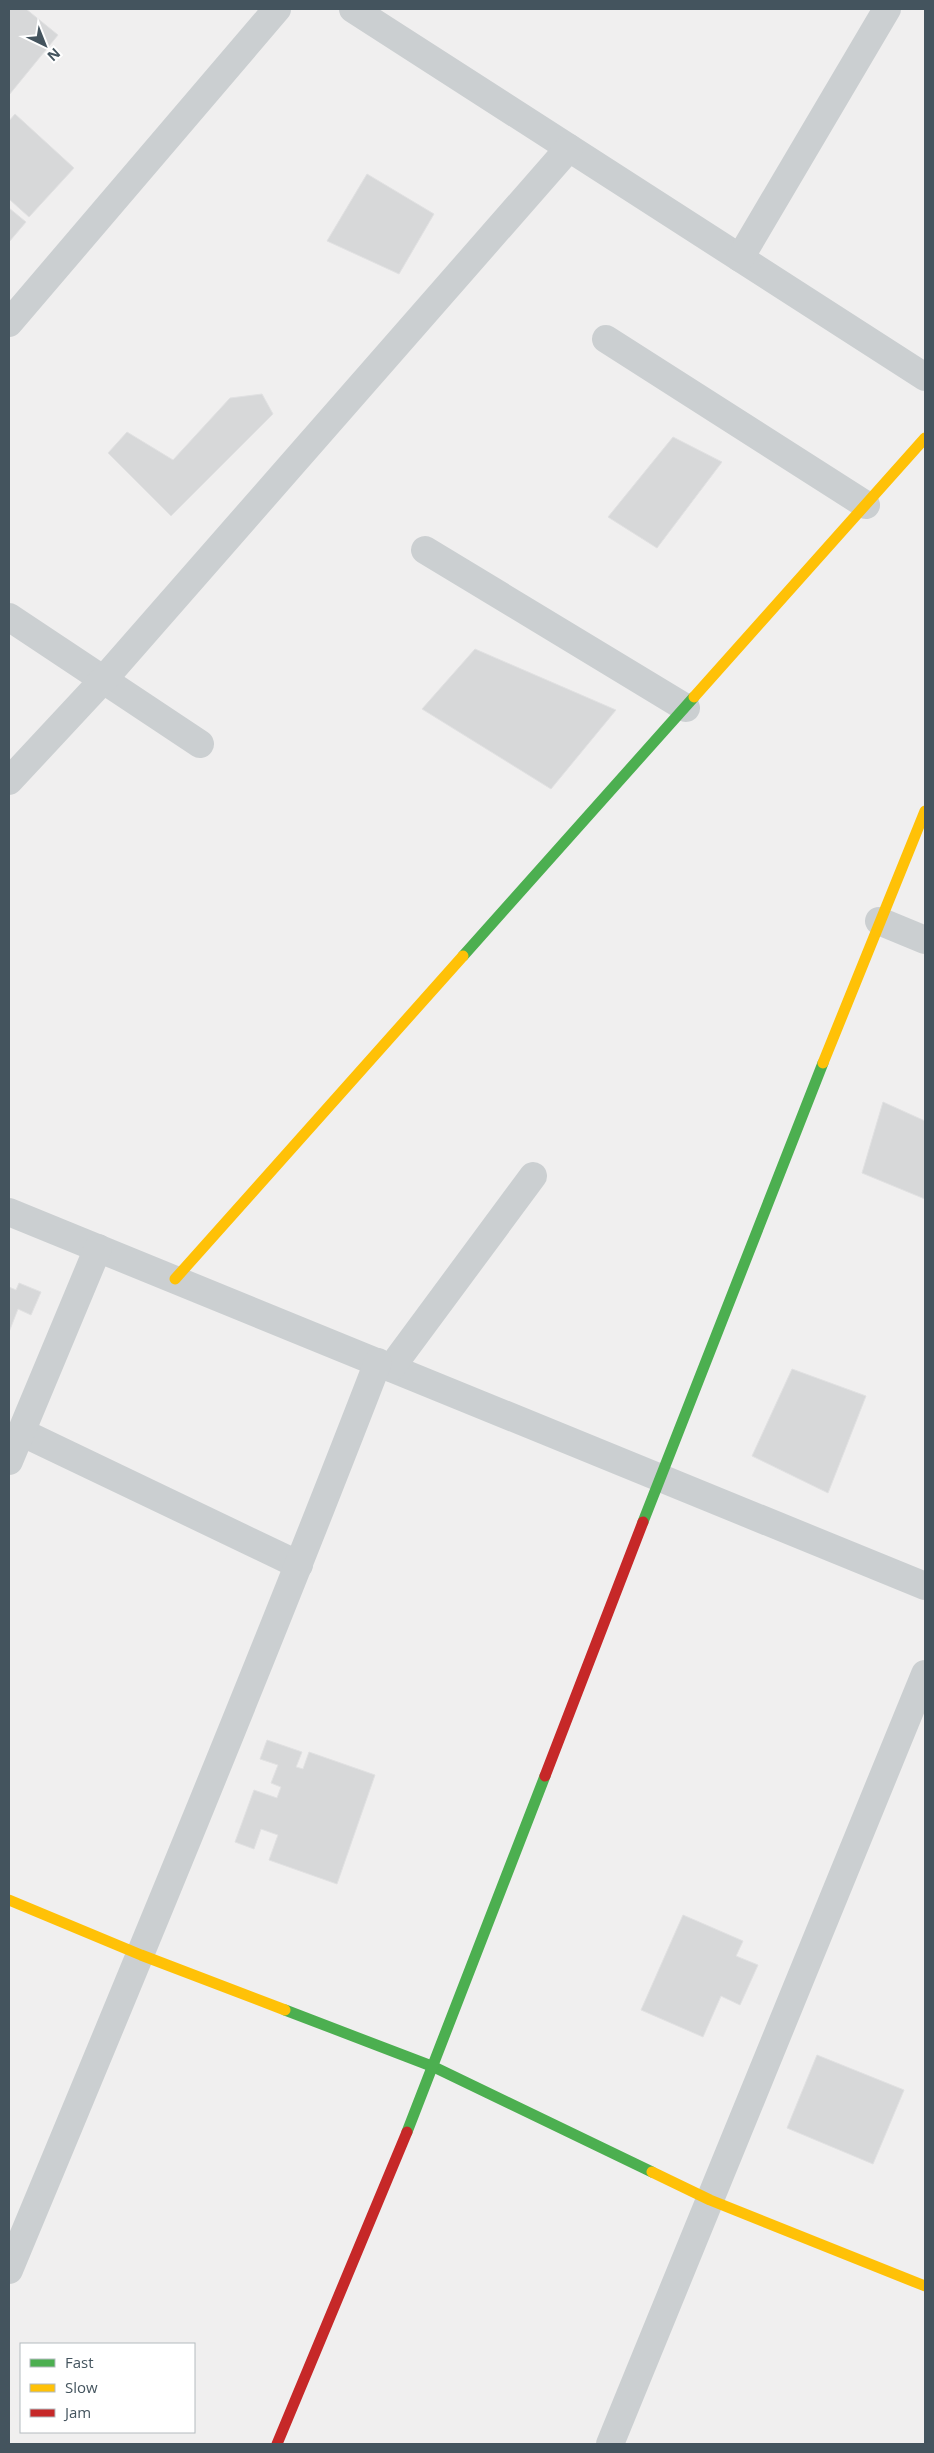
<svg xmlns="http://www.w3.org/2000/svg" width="934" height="2453" font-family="'Open Sans',sans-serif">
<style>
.building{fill:#d7d8d9;stroke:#e1e1e2}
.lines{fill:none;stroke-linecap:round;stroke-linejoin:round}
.street{stroke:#cbcfd1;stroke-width:28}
.fast{stroke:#4caf50;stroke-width:11}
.slow{stroke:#ffc107;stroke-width:11}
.jam{stroke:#c62828;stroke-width:11}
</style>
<rect width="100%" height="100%" fill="#f0efef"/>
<!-- building -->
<g class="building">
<path d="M9,9H26L58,35L9,95Z"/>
<path d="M15,114L74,168L29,217L9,199V121Z"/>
<path d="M367,174L434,214L399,274L327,241Z"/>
<path d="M9,208L26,222L9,242Z"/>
<path d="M262,394L273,414L171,516L108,453L127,432L173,460L230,398Z"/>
<path d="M673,437L722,462L657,548L608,517Z"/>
<path d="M475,649L616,710L551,789L422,709Z"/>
<path d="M883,1102L925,1121V1199L862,1173Z"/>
<path d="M19,1283L41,1292L31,1315L18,1309L9,1332V1287L16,1290Z"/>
<path d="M792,1369L866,1396L828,1493L752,1456Z"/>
<path d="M267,1740L302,1752L296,1767L303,1769L309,1752L375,1775L337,1884L269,1860L278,1835L261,1829L254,1849L235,1842L254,1790L277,1798L281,1787L271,1783L278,1765L260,1759Z"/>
<path d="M683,1915L743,1941L736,1956L758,1965L740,2005L721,1996L703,2037L641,2010Z"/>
<path d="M817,2055L904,2090L873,2164L787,2128Z"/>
</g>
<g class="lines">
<!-- street -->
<g class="street">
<path d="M353,9L925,377"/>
<path d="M740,258L887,9"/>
<path d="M9,323L277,9"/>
<path d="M606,339L866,505"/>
<path d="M425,550L686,708"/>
<path d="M9,617L200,744"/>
<path d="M9,781L104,679L569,148"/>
<path d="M879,921L925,940"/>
<path d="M9,1212L925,1586"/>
<path d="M391,1368L533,1176"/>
<path d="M21,1432L299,1565"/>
<path d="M9,1461L98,1248"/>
<path d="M9,2270C135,1968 260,1667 378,1362"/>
<path d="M610,2444L925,1674"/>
</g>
<!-- fast -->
<g class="fast">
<path d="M463,956L694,697"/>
<path d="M643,1522L823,1063"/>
<path d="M285,2010L434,2067L652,2172"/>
<path d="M407,2132L545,1776"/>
</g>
<!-- slow -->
<g class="slow">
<path d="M694,697L925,438"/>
<path d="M823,1063L925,811"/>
<path d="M175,1279L463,956"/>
<path d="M9,1900L141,1955L285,2010"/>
<path d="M652,2172L710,2200L925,2286"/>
</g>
<!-- jam -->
<g class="jam">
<path d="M545,1776L643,1522"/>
<path d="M277,2444L407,2132"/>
</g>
</g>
<!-- border -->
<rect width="934" height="2453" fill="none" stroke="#44545e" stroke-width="20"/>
<!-- legend -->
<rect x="20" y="2343" width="175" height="90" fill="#ffffff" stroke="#b4bbbf"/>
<rect x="30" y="2359" width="25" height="8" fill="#4caf50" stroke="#b4bbbf"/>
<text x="65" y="2368" font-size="15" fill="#44545e">Fast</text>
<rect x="30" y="2384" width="25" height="8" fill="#ffc107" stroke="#b4bbbf"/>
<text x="65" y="2393" font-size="15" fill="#44545e">Slow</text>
<rect x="30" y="2409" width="25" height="8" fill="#c62828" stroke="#b4bbbf"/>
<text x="65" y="2418" font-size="15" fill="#44545e">Jam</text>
<!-- north arrow -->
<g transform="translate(45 45) rotate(137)" stroke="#ffffff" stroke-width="4" paint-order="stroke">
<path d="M0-4L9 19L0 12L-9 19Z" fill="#44545e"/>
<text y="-8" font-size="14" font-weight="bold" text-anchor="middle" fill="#44545e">N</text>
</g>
</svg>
